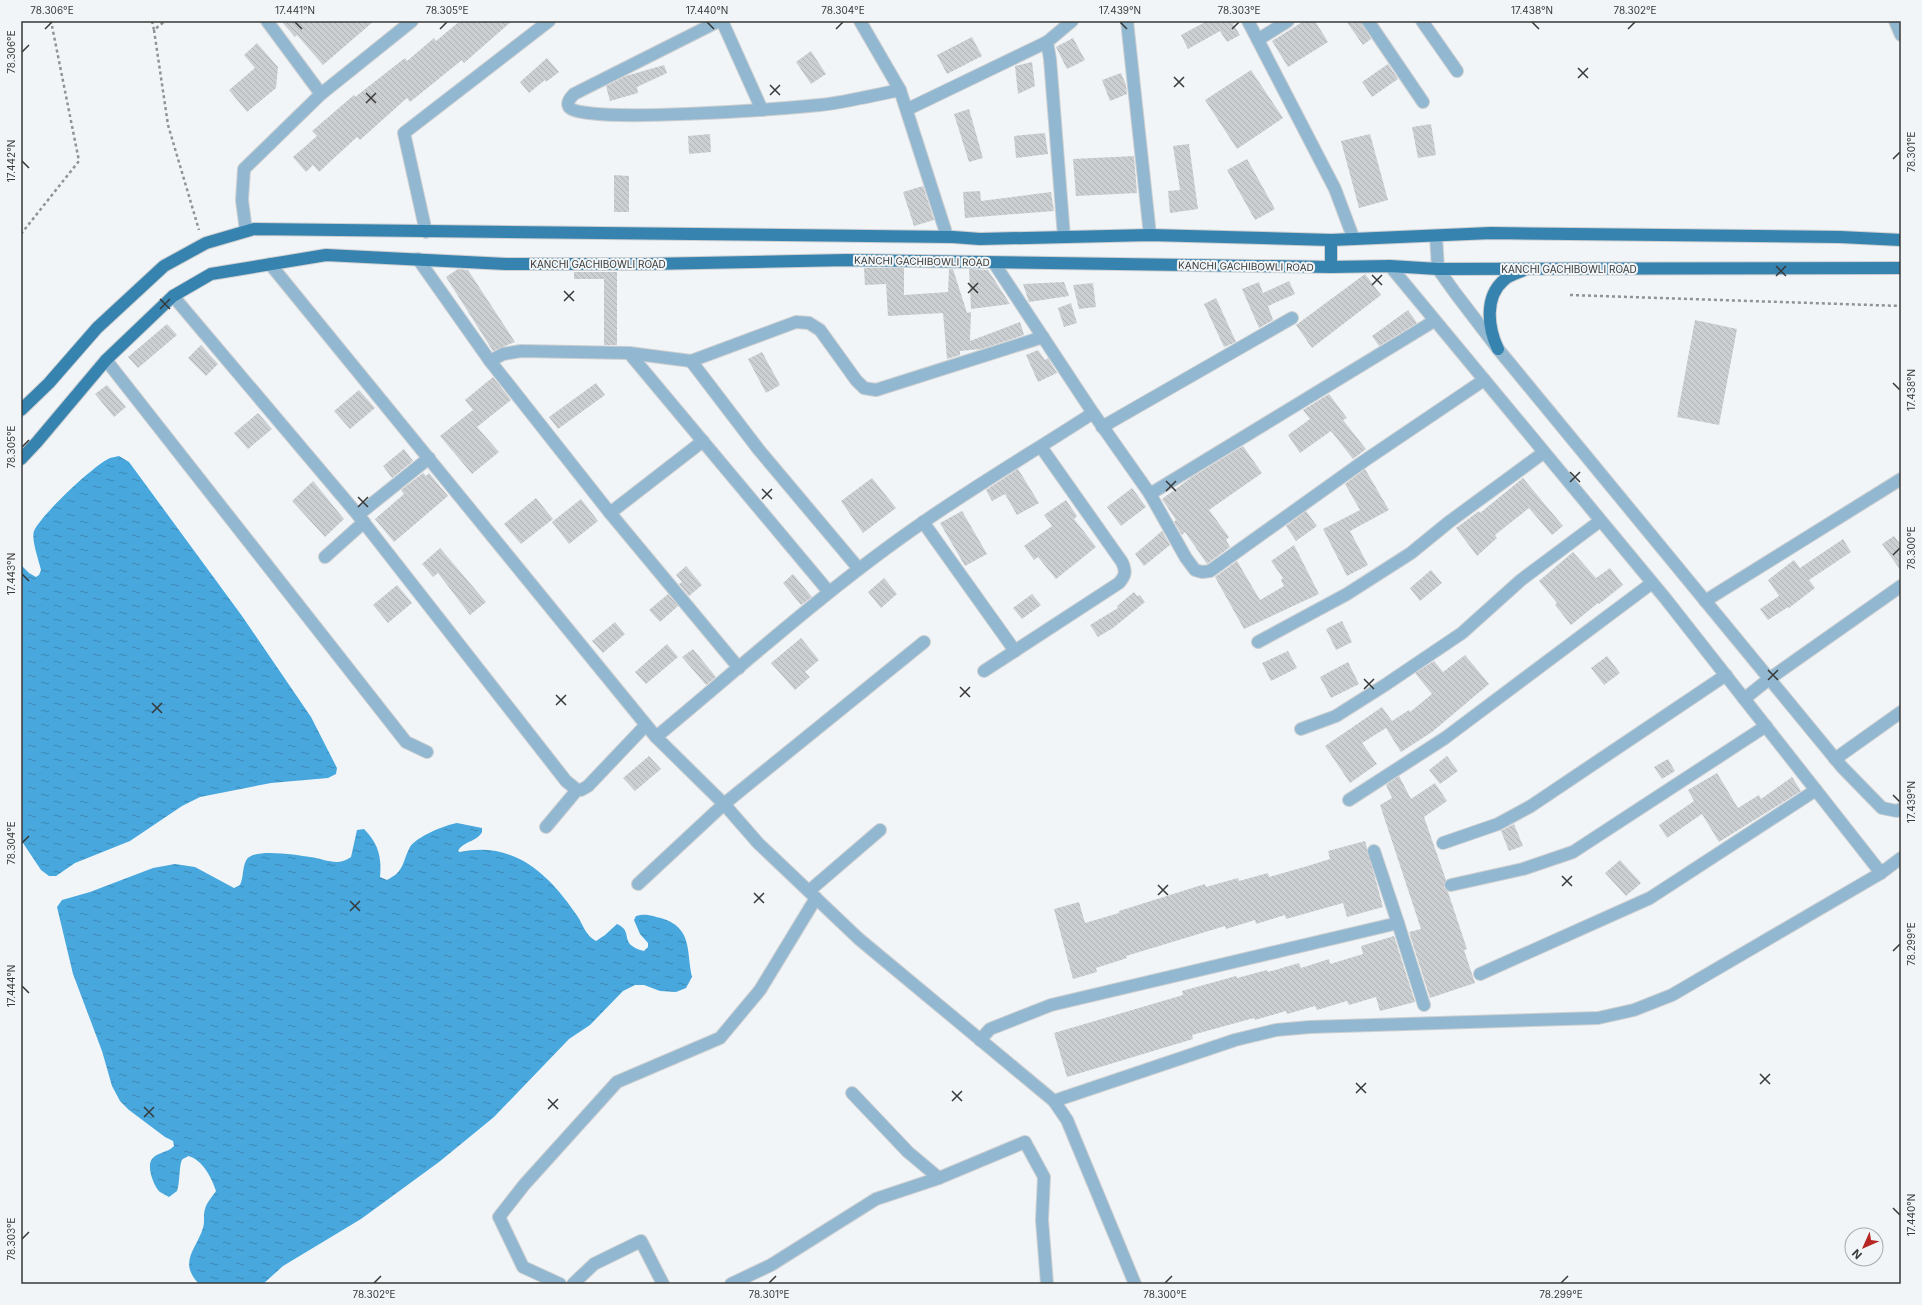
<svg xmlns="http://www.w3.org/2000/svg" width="1922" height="1305" font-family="Inter,sans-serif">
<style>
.water{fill:url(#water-ripples)}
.building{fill:url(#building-back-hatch)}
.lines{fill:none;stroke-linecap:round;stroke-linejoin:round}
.minor-casing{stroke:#cdcfd1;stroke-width:14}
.major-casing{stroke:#cdcfd1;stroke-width:14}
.path{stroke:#909293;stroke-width:2.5;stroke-dasharray:3 3;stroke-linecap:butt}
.minor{stroke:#92b8d1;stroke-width:12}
.major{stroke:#3683af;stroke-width:12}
.ticks{fill:none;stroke:#373939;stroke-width:1.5}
.labels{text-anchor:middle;stroke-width:4;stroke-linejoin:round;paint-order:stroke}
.street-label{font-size:10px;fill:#373939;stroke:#f2f5f7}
.neatline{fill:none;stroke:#373939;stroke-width:1.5}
.ticks-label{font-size:10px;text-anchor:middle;fill:#373939}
</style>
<defs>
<pattern id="water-ripples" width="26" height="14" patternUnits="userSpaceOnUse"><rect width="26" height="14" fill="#48a7dd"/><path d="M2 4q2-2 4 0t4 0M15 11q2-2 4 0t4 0" fill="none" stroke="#3d89b4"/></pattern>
<pattern id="building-back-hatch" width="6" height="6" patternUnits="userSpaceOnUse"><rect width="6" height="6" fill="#cccfd1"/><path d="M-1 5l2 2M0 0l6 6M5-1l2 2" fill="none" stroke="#b0b2b4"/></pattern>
</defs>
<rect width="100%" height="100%" fill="#f2f5f7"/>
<!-- water -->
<g class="water">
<path d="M119,456L129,462L242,616L311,717L337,768L336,774L328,778L271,783L200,797L182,806L130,841L75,863L56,876H49L41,870L21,840V565L29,573L36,577L39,575L41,570C39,561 31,539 34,531C41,515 94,465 110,458C113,457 116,457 119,456Z"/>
<path d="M457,823L482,828V832C477,842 463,841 458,851L460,852C515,841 549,874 578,917C583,925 586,936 596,941L605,935L617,924C635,932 617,944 644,951L648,947V943L640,934L634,920L636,916C646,913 651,916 661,918C693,928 686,950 692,977L686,988L676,992L660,991L644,985H635L623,991L590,1025L569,1039L494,1117L439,1162L361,1219L283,1266L263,1284H199C178,1262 196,1250 203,1228C205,1221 203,1215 205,1209C207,1202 212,1197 216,1191C212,1178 202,1159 188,1156C186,1158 183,1158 182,1160C179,1165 180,1184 177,1191L169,1197C166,1195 163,1194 160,1192C154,1187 146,1166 152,1159C157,1152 168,1153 174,1146L173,1141L165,1137L129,1110L120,1101L112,1086L102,1051L73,974L57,907L62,900L90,892L153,868L175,864L195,867L234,888L240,885C244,877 242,866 247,859C254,848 298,855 310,857C325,859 338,867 351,857L357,830L364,829C378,843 382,857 380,877L387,880C405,871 402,862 410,847C416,837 445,825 457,823Z"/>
</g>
<!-- building -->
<g class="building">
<path d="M281,21H374L323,65L297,35L295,37Z"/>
<path d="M460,21H512L464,63L462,60L410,102L407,98L360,140L357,137L319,172L313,165L306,172L293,157L317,136L312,131L354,95L355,97L405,58L407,61L434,38L436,41Z"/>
<path d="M1207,21H1238L1233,24L1240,35L1227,42L1220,31L1188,49L1181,35Z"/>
<path d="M1304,21H1315L1328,42L1288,67L1272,41Z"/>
<path d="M1346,21H1361L1371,39L1363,45Z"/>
<path d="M972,37L982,56L947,74L937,55Z"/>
<path d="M1073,38L1085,60L1067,69L1056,47Z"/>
<path d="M257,43L278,67L276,88L247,112L229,90L255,68L244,55Z"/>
<path d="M811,51L826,74L811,84L796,62Z"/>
<path d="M547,58L559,72L546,82L545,80L529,93L520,82Z"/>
<path d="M1032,62L1035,86L1018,94L1015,66Z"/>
<path d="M1388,64L1398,79L1372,97L1362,82Z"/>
<path d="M664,65L667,73L637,87L638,93L610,101L606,86L626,76Z"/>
<path d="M1251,70L1283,118L1237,149L1205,100Z"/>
<path d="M1121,73L1126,85L1127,94L1110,101L1102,80Z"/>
<path d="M969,109L983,158L969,162L954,114Z"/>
<path d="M1431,124L1436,155L1418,158L1412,127Z"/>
<path d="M1045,133L1048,154L1016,158L1014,136Z"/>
<path d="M710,134L711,152L689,154L688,136Z"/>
<path d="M1370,134L1388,200L1359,208L1341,141Z"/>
<path d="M1189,144L1198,209L1170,213L1168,191L1180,190L1173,146Z"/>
<path d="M1134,156L1137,193L1076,196L1073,159Z"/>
<path d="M1247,159L1275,209L1255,220L1227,170Z"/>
<path d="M614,175L629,176V212H614Z"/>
<path d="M923,186L934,220L914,226L903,192Z"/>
<path d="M980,191L981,201L1051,192L1054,211L965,218L963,192Z"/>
<path d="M864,268H904V295L948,292L949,269H953L967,313L971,312L970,341L1020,322L1024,335L981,349L960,351V355L947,359L943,313L888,316L886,284L865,285Z"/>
<path d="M458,269L468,270L515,342L493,351L446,277Z"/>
<path d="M969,269L988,270L1010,304L971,309Z"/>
<path d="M574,272H617V345H604V279H574Z"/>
<path d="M1365,274L1381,295L1312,348L1296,325Z"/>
<path d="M1289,281L1295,294L1268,306L1273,320L1259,328L1242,289L1259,282L1263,293Z"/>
<path d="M1064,282L1069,296L1029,302L1023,284Z"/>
<path d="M1093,283L1096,307L1079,309L1073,285Z"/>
<path d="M1216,298L1236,342L1224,347L1204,304Z"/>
<path d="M1071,303L1077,323L1064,327L1058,308Z"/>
<path d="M1408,310L1417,323L1379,346L1372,336Z"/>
<path d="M1695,320L1737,329L1719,425L1677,417Z"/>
<path d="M167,324L177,335L138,368L128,357Z"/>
<path d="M201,345L218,364L206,376L188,358Z"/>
<path d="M1038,350L1045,360L1048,358L1057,373L1038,382L1026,355Z"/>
<path d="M762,352L780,385L766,393L748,359Z"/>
<path d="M493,377L511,400L477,427L499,452L472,474L440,436L473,410L465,400Z"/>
<path d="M596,383L605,395L558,429L549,417Z"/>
<path d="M107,385L126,407L114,417L95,394Z"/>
<path d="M359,390L375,408L350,429L334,411Z"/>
<path d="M1329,394L1347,418L1343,420L1366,449L1353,459L1331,431L1300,453L1288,435L1310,419L1303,410Z"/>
<path d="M258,413L272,429L248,449L234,433Z"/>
<path d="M1243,446L1262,473L1209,510L1229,537L1226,540L1230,547L1207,564L1185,532L1182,535L1174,522L1176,520L1162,499L1192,477Z"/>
<path d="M404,449L413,461L392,478L383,466Z"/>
<path d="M1018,469L1039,503L1017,515L1005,494L992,501L986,490Z"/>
<path d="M1365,469L1389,510L1350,531L1368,565L1347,576L1323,529L1360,510L1345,484Z"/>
<path d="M423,473L426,476L429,473L448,496L394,542L375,519L404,494L401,490Z"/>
<path d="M872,478L896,508L863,533L841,501Z"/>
<path d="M1523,478L1563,526L1552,535L1529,508L1495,535L1497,538L1477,556L1456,528L1479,511L1480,513Z"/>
<path d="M313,481L344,519L325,537L292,501Z"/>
<path d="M1132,488L1146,507L1121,526L1107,507Z"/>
<path d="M536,498L553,519L521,544L504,524Z"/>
<path d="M581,499L598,521L569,544L552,522Z"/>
<path d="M1066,500L1077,516L1074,519L1096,547L1056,579L1038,557L1034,560L1024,546L1052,526L1044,515Z"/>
<path d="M962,511L987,554L965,566L940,523Z"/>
<path d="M1306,511L1317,526L1296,541L1286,526Z"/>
<path d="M1162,531L1170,545L1144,566L1135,554Z"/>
<path d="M1894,536L1901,545V571L1882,544Z"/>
<path d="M1843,539L1851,552L1809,580L1815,588L1789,608L1788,607L1768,620L1760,609L1779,596L1768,580L1794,560L1800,568Z"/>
<path d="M1294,545L1319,594L1244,629L1215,577L1237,561L1260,600L1284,586L1281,580L1283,578L1271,561Z"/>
<path d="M440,548L486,602L470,615L438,573L433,577L422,564Z"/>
<path d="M1573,552L1596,578L1610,568L1623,585L1599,604L1598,603L1571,625L1555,605L1557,603L1539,581Z"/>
<path d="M686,566L702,585L689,596L679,584L682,582L676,575Z"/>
<path d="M1431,570L1442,583L1420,601L1410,588Z"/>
<path d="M793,574L812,597L801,605L783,583Z"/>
<path d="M884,578L897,594L881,608L868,592Z"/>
<path d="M397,585L412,603L388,623L373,605Z"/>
<path d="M1134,592L1137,596L1140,595L1145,602L1113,628L1098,637L1090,625L1118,608L1117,606Z"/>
<path d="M668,594L678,606L660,622L649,610Z"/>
<path d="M1032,594L1041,605L1022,619L1013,608Z"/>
<path d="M1342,621L1352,642L1336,650L1326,629Z"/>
<path d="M615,622L625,634L603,653L592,641Z"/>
<path d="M801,638L819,660L805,672L810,677L795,690L771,663Z"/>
<path d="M667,644L678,657L646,684L635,672Z"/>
<path d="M693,649L716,677L706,685L682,657Z"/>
<path d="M1288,651L1297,668L1271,681L1262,663Z"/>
<path d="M1465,655L1489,684L1432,732L1401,752L1386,728L1362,743L1377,764L1350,783L1325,746L1382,707L1392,721L1409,710L1410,712L1432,694L1415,673L1434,661L1443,672Z"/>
<path d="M1607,656L1620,673L1604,685L1591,668Z"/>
<path d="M1348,662L1359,684L1331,698L1320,677Z"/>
<path d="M649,756L661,769L635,791L623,778Z"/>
<path d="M1447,756L1458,771L1440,784L1429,770Z"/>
<path d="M1668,759L1675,771L1662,779L1654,767Z"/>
<path d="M1717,773L1738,808L1759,795L1761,799L1792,777L1801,791L1719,842L1702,814L1667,838L1659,825L1694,801L1688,790Z"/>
<path d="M1399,776L1411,799L1435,783L1447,801L1424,817L1446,880L1444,887L1448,892L1467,949L1464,950L1475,983L1430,998L1409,932L1421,929L1380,805L1392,798L1386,785Z"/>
<path d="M1514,824L1523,846L1509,851L1501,831Z"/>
<path d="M1365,841L1383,907L1347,917L1343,903L1286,919L1285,915L1256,924L1255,920L1226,929L1225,926L1126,956L1127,958L1096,968L1097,972L1073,979L1054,909L1079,902L1085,923L1119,913V911L1205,884L1206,887L1238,878L1239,881L1268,873L1269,877L1311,865L1330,859L1328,851Z"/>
<path d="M1620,860L1641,883L1626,896L1605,873Z"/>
<path d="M1394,936L1415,1002L1380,1011L1376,997L1349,1005L1347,1001L1317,1010L1315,1006L1287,1014L1286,1011L1255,1020L1254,1018L1192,1035L1193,1039L1067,1077L1054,1033L1183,995L1182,991L1236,976L1237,978L1267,970L1268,972L1299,963L1301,968L1329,959L1330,964L1363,954L1361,946Z"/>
</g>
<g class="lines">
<!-- minor casing -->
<g class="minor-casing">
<g id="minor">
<path d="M267,21L321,94"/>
<path d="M719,21L574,94C571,97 566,102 569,107C581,125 789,108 820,105C847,102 874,95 900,90"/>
<path d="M722,21L762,110"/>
<path d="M860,21L900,90L947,236"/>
<path d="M1127,21L1150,235"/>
<path d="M1248,21L1335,189L1353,237"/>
<path d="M1368,21L1423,102"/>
<path d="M1422,21L1457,71"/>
<path d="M1895,21L1901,35"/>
<path d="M1259,39L1288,21"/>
<path d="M908,109L1047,42"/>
<path d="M246,231L242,200L244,169L321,94L412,21"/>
<path d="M426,232L404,133L549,21"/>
<path d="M1436,236L1438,269L1456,294L1498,349L1842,767L1882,808L1897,811L1901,809"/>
<path d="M1064,237L1050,59L1047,42L1072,21"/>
<path d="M418,259L490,361L610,513L739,668"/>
<path d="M994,263L1093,413L1150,494L1186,558L1195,570L1202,572L1210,571L1364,461L1484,380"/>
<path d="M270,264L656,737L724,804L758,843L859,939L1054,1101L1235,1040L1276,1030L1310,1027L1598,1018L1634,1010L1672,995L1881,873L1901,858"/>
<path d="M1390,266L1665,598L1881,873"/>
<path d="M173,296L358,515L566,781L577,790"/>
<path d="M629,353L829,592"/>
<path d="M106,360L406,742L427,752"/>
<path d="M490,361L503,354L521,351L629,353L691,361L796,322L809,323L820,330L856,380L864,388L876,390L1043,337"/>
<path d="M691,361L759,450L859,569"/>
<path d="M1102,427L1292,318"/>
<path d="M1150,494L1434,321"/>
<path d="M610,513L703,441"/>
<path d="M358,515L429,458"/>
<path d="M923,522L1015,651"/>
<path d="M325,557L364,522"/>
<path d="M1705,601L1901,479"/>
<path d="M1258,642L1347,594L1411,553L1449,522L1543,453"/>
<path d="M984,671L1119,583C1126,575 1126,571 1122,562L1041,447"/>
<path d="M1744,699L1769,679L1901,586"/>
<path d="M1301,729L1336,716L1385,685L1462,633L1521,580L1600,521"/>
<path d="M656,737C744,664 829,587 922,523C978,484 1036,450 1093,413"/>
<path d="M1835,759L1901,712"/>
<path d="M1349,800L1445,738L1652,583"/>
<path d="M546,827L577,790H581L588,786L646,725"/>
<path d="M1443,843L1498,824L1531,806L1726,675"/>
<path d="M1374,851L1398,923"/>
<path d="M638,884L724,804L924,642"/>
<path d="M1451,885L1523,869L1573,852L1766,726"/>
<path d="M809,891L880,830"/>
<path d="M1480,974L1650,898L1816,790"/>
<path d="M980,1040L990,1029L1051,1005L1398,923L1424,1005"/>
<path d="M852,1093L908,1152L939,1178"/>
<path d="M1054,1101L1067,1120L1135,1284"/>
<path d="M560,1284L523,1267L499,1217L524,1185L617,1082L720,1038L760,990L816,898"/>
<path d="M573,1284L594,1264L641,1241L663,1284"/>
<path d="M731,1284L771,1265L876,1199L939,1178L1025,1142L1044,1177L1042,1220L1047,1284"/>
</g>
</g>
<!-- major casing -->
<g class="major-casing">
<g id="major">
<path d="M1331,240V267"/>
<path d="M1498,349C1488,328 1484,297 1504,280C1509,275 1518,273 1524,270"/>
<path d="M21,410L49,383L97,328L164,266L206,243L254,229L953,237L980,239L1150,235L1331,240L1491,233L1840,237L1901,240"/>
<path d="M21,459L37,442L106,360L173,296L211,274L326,255L506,264H647L847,260L1331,267L1390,266L1438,269L1901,268"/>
</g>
</g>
<!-- path -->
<g class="path">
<path d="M152,21L154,30L165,21"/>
<path d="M154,30L168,125L199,230"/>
<path d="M21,234L79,161L51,21"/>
<path d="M1570,295L1901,306"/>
</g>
<!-- minor -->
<use href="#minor" class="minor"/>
<!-- major -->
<use href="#major" class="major"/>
</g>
<!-- ticks -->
<path class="ticks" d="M295,22L302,29M707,22L714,29M1120,22L1127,29M1532,22L1539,29M45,29L52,22M440,29L447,22M836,29L843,22M1232,29L1239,22M1628,29L1635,22M22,52L29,45M1578,68L1588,78M1174,77L1184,87M1578,78L1588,68M770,85L780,95M1174,87L1184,77M366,93L376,103M770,95L780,85M366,103L376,93M1893,159L1900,152M22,161L29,168M1776,266L1786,276M1372,275L1382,285M1776,276L1786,266M968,283L978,293M1372,285L1382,275M564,291L574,301M968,293L978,283M160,299L170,309M564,301L574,291M160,309L170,299M1893,383L1900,390M22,447L29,440M1570,472L1580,482M1166,481L1176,491M1570,482L1580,472M762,489L772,499M1166,491L1176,481M358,497L368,507M762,499L772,489M358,507L368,497M1893,555L1900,548M22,574L29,581M1768,670L1778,680M1364,679L1374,689M1768,680L1778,670M960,687L970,697M1364,689L1374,679M556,695L566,705M960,697L970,687M152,703L162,713M556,705L566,695M152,713L162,703M1893,795L1900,802M22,843L29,836M1562,876L1572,886M1158,885L1168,895M1562,886L1572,876M754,893L764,903M1158,895L1168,885M350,901L360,911M754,903L764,893M350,911L360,901M1893,951L1900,944M22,986L29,993M1760,1074L1770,1084M1356,1083L1366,1093M1760,1084L1770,1074M952,1091L962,1101M1356,1093L1366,1083M548,1099L558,1109M952,1101L962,1091M144,1107L154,1117M548,1109L558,1099M144,1117L154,1107M1893,1208L1900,1215M22,1239L29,1232M374,1283L381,1276M769,1283L776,1276M1165,1283L1172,1276M1561,1283L1568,1276"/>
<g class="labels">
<!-- street labels -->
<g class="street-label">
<text transform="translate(922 261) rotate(1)" y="4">KANCHI GACHIBOWLI ROAD</text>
<text x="598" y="268">KANCHI GACHIBOWLI ROAD</text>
<text transform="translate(1246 266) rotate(1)" y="4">KANCHI GACHIBOWLI ROAD</text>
<text x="1569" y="273">KANCHI GACHIBOWLI ROAD</text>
</g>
</g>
<!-- border -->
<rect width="1922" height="1305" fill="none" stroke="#f2f5f7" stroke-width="44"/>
<!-- north arrow -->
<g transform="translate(1864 1247) rotate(225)"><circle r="19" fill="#f2f5f7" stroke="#a7aaab"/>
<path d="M0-3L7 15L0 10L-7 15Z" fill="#b72824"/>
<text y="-6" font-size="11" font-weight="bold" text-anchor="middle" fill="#373939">N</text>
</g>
<rect x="22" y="22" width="1878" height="1261" class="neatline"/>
<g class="ticks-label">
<text x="52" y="14">78.306°E</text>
<text x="295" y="14">17.441°N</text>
<text x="447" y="14">78.305°E</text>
<text x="707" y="14">17.440°N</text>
<text x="843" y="14">78.304°E</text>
<text x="1120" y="14">17.439°N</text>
<text x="1239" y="14">78.303°E</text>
<text x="1532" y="14">17.438°N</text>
<text x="1635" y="14">78.302°E</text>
<text transform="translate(11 52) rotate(-90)" y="4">78.306°E</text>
<text transform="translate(1911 152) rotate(-90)" y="4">78.301°E</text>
<text transform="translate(11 161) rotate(-90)" y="4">17.442°N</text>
<text transform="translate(1911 390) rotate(-90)" y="4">17.438°N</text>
<text transform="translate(11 447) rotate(-90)" y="4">78.305°E</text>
<text transform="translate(1911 548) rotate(-90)" y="4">78.300°E</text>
<text transform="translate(11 574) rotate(-90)" y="4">17.443°N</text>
<text transform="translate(1911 802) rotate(-90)" y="4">17.439°N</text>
<text transform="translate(11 843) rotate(-90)" y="4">78.304°E</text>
<text transform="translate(1911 944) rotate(-90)" y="4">78.299°E</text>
<text transform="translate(11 986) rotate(-90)" y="4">17.444°N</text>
<text transform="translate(1911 1215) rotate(-90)" y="4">17.440°N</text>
<text transform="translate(11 1239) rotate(-90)" y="4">78.303°E</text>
<text x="374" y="1298">78.302°E</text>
<text x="769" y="1298">78.301°E</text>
<text x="1165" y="1298">78.300°E</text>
<text x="1561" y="1298">78.299°E</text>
</g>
</svg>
